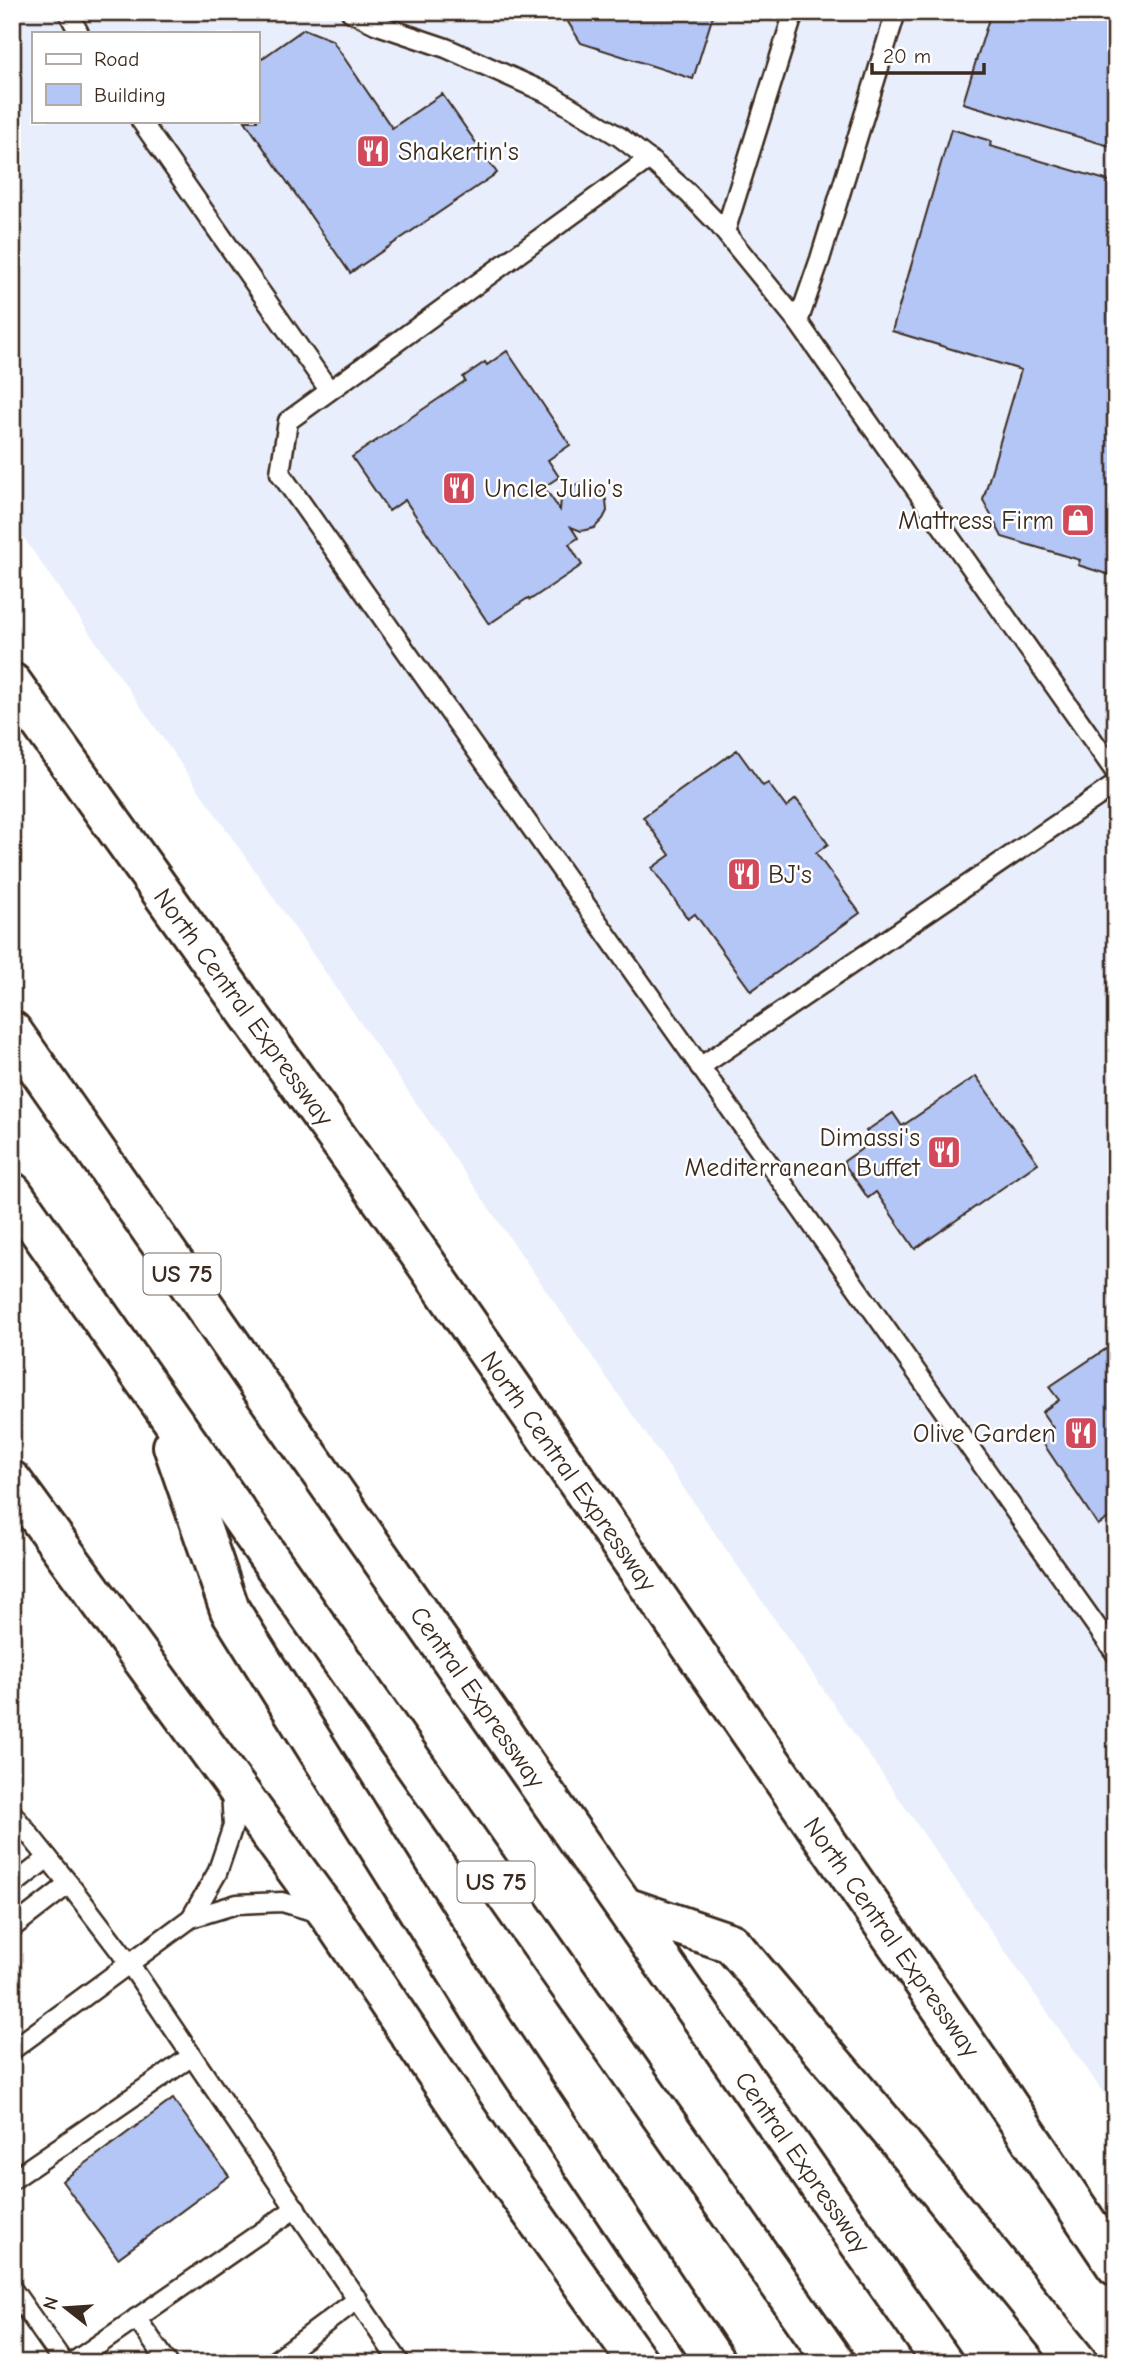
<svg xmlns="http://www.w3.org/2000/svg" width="1128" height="2375" font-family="'Comic Neue',sans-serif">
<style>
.built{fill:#e8eefc;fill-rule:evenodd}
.building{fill:#b4c6f6;stroke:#3b2a1e;stroke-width:2}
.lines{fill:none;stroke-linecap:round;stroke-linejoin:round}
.service-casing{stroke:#3b2a1e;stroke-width:23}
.secondary-casing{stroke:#3b2a1e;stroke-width:44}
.motorway-casing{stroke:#3b2a1e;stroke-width:44}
.service{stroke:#fff;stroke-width:18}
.secondary{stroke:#fff;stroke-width:38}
.motorway{stroke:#fff;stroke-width:38}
.labels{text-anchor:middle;stroke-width:5;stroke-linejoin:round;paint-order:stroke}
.shield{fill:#fff;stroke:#766a62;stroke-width:2}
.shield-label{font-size:24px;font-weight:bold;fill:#3b2a1e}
.poi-label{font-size:26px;fill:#3b2a1e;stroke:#fff;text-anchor:start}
.street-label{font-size:26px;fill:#3b2a1e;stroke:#fff}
</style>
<rect width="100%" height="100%" fill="#fff"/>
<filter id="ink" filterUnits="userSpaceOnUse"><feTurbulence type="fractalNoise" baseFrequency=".0143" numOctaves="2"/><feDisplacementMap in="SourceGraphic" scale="14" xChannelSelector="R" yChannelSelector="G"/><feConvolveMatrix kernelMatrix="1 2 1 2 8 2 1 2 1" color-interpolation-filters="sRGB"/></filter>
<g filter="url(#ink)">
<!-- built -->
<path class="built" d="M12,12H1116V2111L12,521ZM33,33H257V121H33Z"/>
<!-- building -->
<g class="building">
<path d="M571,12H714L693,79L581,43L568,22Z"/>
<path d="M991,12H1116V148L963,103Z"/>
<path d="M304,29L332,40L392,128L442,94L497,173L350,273L245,121H257V62Z"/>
<path d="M951,129L991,141L990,146L1116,183V577L1078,565L1080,560L1002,537L983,500L1021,370L892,331Z"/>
<path d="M507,351L570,445L548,460L559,477L544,487L560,510L561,498L568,488L580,483L591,484L603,493L606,500L607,511L603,519L594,528L581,531L571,527L578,538L569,544L582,565L530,600L528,598L489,624L405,500L389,511L352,457L465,381L463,377L485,362L487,365Z"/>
<path d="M737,750L763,786L768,783L786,807L796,799L806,811L828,844L816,853L860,913L751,991L695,914L688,919L652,868L670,855L643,817Z"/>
<path d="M976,1076L1038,1163L915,1249L876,1192L868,1198L843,1162L873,1141L866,1131L893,1113L902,1126Z"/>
<path d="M1106,1349L1112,1358L1116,1356V1513L1098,1525L1039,1437L1053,1428L1042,1412L1059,1400L1049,1387Z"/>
<path d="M173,2099L229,2176L118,2258L62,2181Z"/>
</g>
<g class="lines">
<!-- service casing -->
<g class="service-casing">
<g id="service">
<path d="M68,12L79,33"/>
<path d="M351,12L375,24L446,48L549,94L620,137L655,164L688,193L719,225L798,322L1116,773"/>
<path d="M141,121L329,390"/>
<path d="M649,159L288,421L280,473L1116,1654"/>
<path d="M725,232L794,12"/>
<path d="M798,322L820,259L896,12"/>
<path d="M700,1067L1116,784"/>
<path d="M12,1813L69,1884"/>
<path d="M12,1886L48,1858"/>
<path d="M191,1918L217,1873L233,1826L231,1791"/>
<path d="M12,1928L69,1884L129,1963L400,2363"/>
<path d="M12,2050L191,1918L237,1904L282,1902L322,1914"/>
<path d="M12,2180L192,2056"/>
<path d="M12,2289L64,2363"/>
<path d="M136,2318L168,2363"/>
<path d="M72,2363L296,2208"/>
<path d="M272,2363L358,2299"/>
</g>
</g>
<!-- secondary casing -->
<g class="secondary-casing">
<g id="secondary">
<path d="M12,683L396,1220L985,2071L1116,2266"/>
<path d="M12,1481L330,1916L493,2158L639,2363"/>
</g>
</g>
<!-- motorway casing -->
<g class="motorway-casing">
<g id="motorway">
<path d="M12,1031L943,2363"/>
<path d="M12,1192L835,2363"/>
<path d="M173,1446L230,1610L493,2030L716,2363"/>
<path d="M625,1907L731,1943L899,2141L1078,2363"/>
</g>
</g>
<!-- service -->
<use href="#service" class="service"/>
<!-- secondary -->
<use href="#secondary" class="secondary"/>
<!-- motorway -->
<use href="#motorway" class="motorway"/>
</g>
</g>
<!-- icons -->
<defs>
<g id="restaurant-square" transform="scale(1.75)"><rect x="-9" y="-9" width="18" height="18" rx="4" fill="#d1495b" stroke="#fff"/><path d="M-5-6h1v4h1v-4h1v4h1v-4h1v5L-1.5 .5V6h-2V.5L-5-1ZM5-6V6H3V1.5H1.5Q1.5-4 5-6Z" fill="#fff"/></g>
<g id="shop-square" transform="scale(1.75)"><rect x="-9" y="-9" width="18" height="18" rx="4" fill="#d1495b" stroke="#fff"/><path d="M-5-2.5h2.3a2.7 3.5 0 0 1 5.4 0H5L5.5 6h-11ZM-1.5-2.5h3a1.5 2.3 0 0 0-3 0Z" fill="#fff"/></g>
</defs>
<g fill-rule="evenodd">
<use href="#restaurant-square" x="373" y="151"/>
<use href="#restaurant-square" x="459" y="488"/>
<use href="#shop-square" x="1078" y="520"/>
<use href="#restaurant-square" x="744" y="874"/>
<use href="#restaurant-square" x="944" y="1152"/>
<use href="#restaurant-square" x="1081" y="1433"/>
</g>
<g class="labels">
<!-- shield labels -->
<g class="shield">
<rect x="143.5" y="1253.5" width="77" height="41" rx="5"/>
<rect x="457.5" y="1861.5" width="77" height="41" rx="5"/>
</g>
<g class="shield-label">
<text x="182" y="1282">US 75</text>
<text x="496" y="1890">US 75</text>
</g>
<!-- poi labels -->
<g class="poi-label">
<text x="398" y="160">Shakertin's</text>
<text x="484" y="497">Uncle Julio's</text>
<text x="1054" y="529" text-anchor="end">Mattress Firm</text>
<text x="768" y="883">BJ's</text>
<text x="920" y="1146" text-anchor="end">Dimassi's<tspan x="920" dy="30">Mediterranean Buffet</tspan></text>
<text x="1056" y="1442" text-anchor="end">Olive Garden</text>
</g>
<!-- street labels -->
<g class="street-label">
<text transform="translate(244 1007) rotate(54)" y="9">North Central Expressway</text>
<text transform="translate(569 1471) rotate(55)" y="9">North Central Expressway</text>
<text transform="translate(478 1697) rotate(55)" y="9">Central Expressway</text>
<text transform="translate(892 1937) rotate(55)" y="9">North Central Expressway</text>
<text transform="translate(803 2162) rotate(55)" y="9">Central Expressway</text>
</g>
</g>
<!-- margin -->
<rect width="1128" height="2375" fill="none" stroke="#fff" stroke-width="42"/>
<rect x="21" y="21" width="1086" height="2333" fill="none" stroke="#3b2a1e" stroke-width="2.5" filter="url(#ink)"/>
<!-- legend -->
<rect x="32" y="32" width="228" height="91" fill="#ffffff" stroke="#b1aaa5" stroke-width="2"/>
<rect x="46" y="54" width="35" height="10" fill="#ffffff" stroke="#b1aaa5" stroke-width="2"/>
<text x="94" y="66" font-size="21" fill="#3b2a1e">Road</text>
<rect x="46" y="84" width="35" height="21" fill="#b4c6f6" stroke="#b1aaa5" stroke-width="2"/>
<text x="94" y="102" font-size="21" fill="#3b2a1e">Building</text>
<!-- north arrow -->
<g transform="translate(66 2308) rotate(287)" stroke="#ffffff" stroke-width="5" paint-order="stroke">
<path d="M0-5L12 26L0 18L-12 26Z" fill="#3b2a1e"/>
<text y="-10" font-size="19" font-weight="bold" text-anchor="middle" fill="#3b2a1e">N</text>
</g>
<!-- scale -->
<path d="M872 63v10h112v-10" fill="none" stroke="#3b2a1e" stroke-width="3.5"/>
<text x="883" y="63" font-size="21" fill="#3b2a1e" stroke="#ffffff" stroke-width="5" paint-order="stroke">20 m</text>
</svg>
